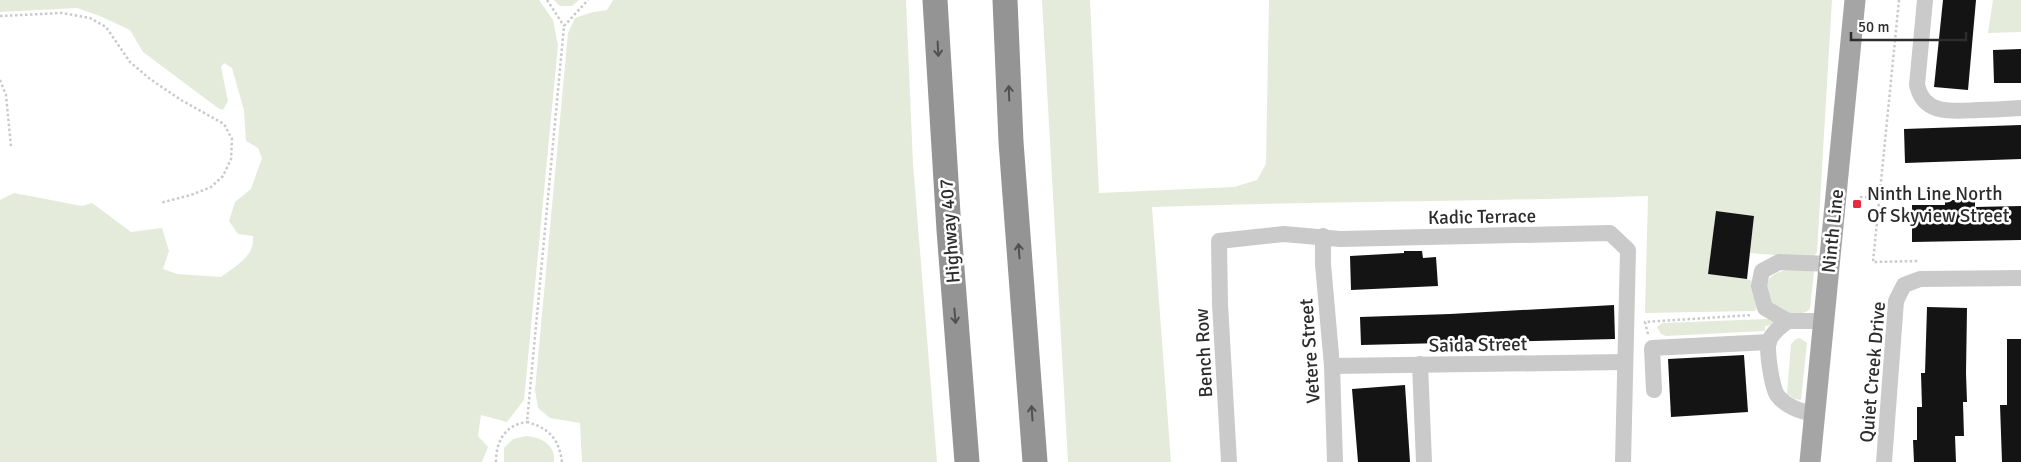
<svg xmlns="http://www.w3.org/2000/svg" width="2021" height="462" font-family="Signika,sans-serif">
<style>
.green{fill:#e4ebda}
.building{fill:#141414}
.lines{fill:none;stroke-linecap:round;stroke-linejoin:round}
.path{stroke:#cacaca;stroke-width:2.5;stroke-dasharray:2.5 2.5;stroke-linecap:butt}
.minor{stroke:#cacaca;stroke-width:16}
.major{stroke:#a5a5a5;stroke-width:21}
.highway{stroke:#949494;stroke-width:25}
.oneway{stroke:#515151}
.poi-dot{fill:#e72c42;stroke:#fff;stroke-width:2}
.labels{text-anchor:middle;stroke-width:5;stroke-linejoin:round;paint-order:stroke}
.poi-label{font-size:19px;fill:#2d2d2d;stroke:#fff;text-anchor:start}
.street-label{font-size:19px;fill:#2d2d2d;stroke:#fff}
</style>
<rect width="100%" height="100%" fill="#fff"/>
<!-- green -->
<g class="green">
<path d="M0,0H539L553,20L558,45L524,400L507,422L481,415L478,436L488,447L482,462H0V200L14,193L82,206L92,203L131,232L162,228L169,251L163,269L177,274L221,277C236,265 255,257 253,236L238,234L229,221L235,202L251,189L262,158L258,148L246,141L244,110L232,68L224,63L221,67L228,101L223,110L218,108L143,52L130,30L100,16L77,8L0,12Z"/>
<path d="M554,0H579L572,6H560Z"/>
<path d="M613,0H906L913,164L937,462H582L580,423L550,418L538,408L535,390L568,33L575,18L593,12L607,10Z"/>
<path d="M1042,0H1090L1099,193L1234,187L1257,180L1266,164L1269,0H1832L1817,252L1814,257L1810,258L1750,253L1754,216L1716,211L1708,274L1747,279L1755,282L1757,307L1755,311L1645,313L1648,196C1483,202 1317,201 1152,207L1171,462H1068Z"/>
<path d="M1993,0H2021V32L1988,33Z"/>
<path d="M1791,269L1811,270L1814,272L1810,309C1796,321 1781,310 1768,302C1763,280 1769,273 1791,269Z"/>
<path d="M1767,319L1779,320L1773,325L1765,326V331L1666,336L1661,334L1657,327L1662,323Z"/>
<path d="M1800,338L1807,343L1801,400L1795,399L1787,394L1791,344L1796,339Z"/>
<path d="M526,436C541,437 556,445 554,462H504V448L513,439Z"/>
</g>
<!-- building -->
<g class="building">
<path d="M1943,0H1976L1968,90L1934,87Z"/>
<path d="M2021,49V83H1994L1993,50Z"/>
<path d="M2021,125V159L1905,163L1904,129Z"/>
<path d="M1945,200H1975V207L2021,206V240L1912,242V205H1945Z"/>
<path d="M1716,211L1754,216L1747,279L1708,274Z"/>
<path d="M1404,251H1422L1423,258L1436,257L1438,286L1351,290L1350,256L1404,253Z"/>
<path d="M1614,305L1615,339L1361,345L1360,317L1450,314Z"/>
<path d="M1927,307L1967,308L1966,373L1967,402H1963L1964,436H1955L1956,462H1914L1913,440H1917V407H1922L1921,373H1925Z"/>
<path d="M2007,339H2021V462H2002L2000,405H2007Z"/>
<path d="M1744,355L1748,412L1671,417L1668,359Z"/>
<path d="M1405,385L1410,462H1358L1352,389Z"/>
</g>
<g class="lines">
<!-- path -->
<g class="path">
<path d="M547,0L564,26"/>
<path d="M1899,0L1873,262L1918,261"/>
<path d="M0,16L62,13L90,18L106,27L130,62L150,79L181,100L224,124L232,139L231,159L223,176L211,187L191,195L160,203"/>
<path d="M0,80L6,95L11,147"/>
<path d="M1860,197L1880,198"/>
<path d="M1648,334L1645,322L1752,315"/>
<path d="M496,462C496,441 505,425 527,422"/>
<path d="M562,462C559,439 549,428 527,422L564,26L588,0"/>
</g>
<!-- minor -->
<g class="minor">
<path d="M1925,0L1917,85C1924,116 1953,111 1978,110C1992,110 2007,109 2021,108"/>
<path d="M1323,236V264L1332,366L1335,462"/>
<path d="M1788,321C1781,326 1772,333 1769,341C1766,350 1772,387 1777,395C1786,407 1801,411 1815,415"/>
<path d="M1824,321H1788L1765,308L1759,286L1762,271L1779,262L1829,264"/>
<path d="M1420,364L1424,462"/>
<path d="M1332,366L1625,362"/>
<path d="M1654,390L1652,348L1769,342"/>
<path d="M1229,462L1220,304L1219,241L1284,234L1340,239L1610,233L1628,250L1623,462"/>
<path d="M1884,462L1896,301L1904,285L1920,279L2021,278"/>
</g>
<!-- major -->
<path class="major" d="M1810,462L1855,0"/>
<!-- highway -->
<g class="highway">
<path d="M935,0L949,230L967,462"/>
<path d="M1005,0L1011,142L1035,462"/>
</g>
</g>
<!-- one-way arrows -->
<defs><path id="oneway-shaft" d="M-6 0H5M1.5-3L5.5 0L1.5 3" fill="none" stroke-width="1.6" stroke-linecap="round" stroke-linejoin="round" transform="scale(1.25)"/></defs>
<g class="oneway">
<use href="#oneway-shaft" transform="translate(938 49) rotate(87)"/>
<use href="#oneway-shaft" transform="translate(1009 93) rotate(-92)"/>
<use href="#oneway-shaft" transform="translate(1019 251) rotate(-94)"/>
<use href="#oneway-shaft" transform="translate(955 316) rotate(85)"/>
<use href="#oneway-shaft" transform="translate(1032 413) rotate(-94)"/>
</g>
<!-- markers -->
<rect class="poi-dot" x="1852" y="199" width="10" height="10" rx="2.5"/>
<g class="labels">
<!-- poi labels -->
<g class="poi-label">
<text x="1867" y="200">Ninth Line North<tspan x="1867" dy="22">Of Skyview Street</tspan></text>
</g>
<!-- street labels -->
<g class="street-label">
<text transform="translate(1482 216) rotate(-1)" y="7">Kadic Terrace</text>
<text transform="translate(949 231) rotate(-94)" y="7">Highway 407</text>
<text transform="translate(1832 231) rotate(-84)" y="7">Ninth Line</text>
<text transform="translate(1478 344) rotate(-1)" y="7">Saida Street</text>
<text transform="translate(1309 351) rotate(-94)" y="7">Vetere Street</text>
<text transform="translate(1203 353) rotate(-93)" y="7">Bench Row</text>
<text transform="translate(1872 372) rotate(-85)" y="7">Quiet Creek Drive</text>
</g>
</g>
<!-- scale -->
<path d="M1851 32v8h115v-8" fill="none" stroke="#2d2d2d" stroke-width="2.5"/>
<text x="1858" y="32" font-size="15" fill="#2d2d2d" stroke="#ffffff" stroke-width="4" paint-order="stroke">50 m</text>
</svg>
